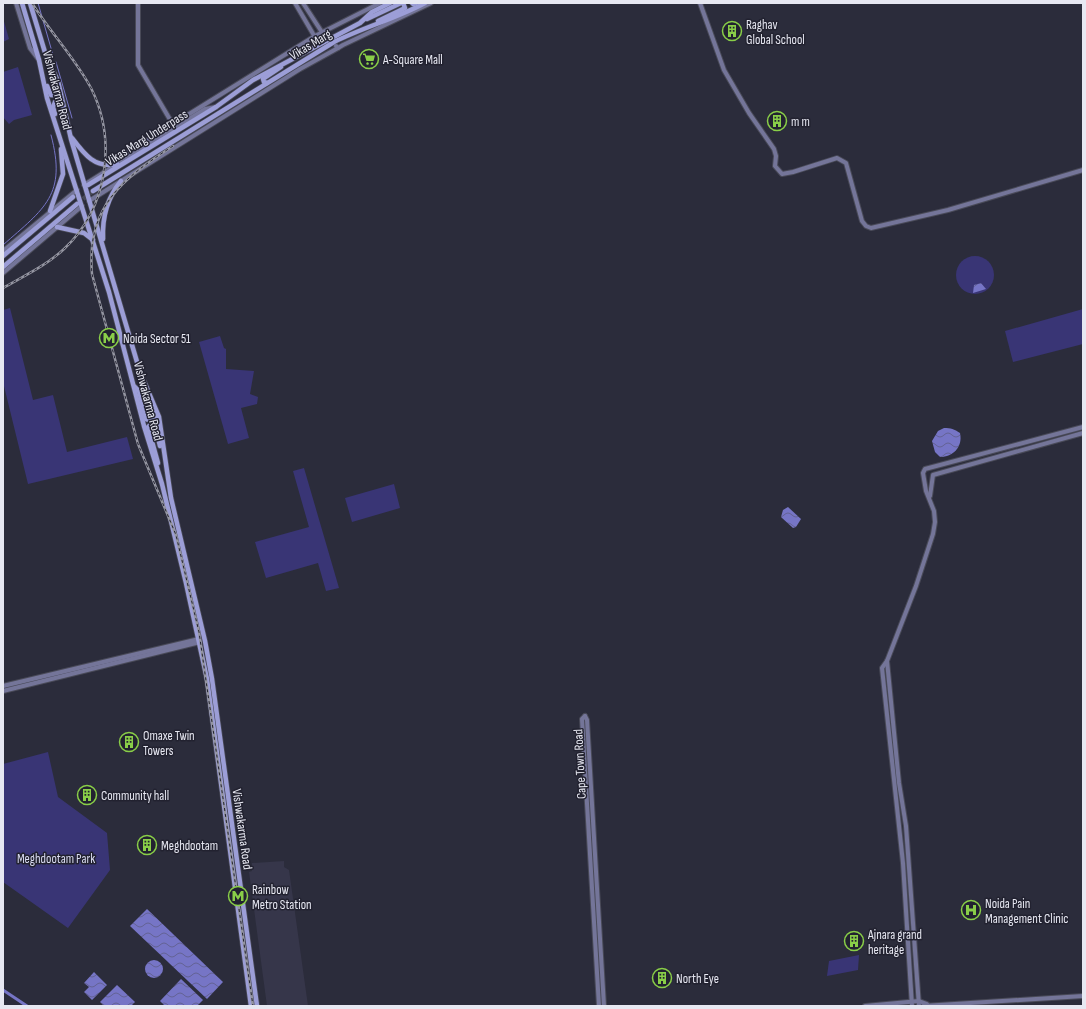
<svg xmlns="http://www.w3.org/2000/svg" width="1086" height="1009" font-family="'Sofia Sans Condensed',sans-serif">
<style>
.built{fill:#36364a}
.green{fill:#393575}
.water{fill:url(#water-waves)}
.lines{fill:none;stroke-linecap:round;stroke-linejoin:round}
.stream{stroke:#7675c6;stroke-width:1}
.canal{stroke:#7675c6;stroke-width:3}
.secondary-tunnel{stroke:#474856;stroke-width:4.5;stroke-dasharray:4.5 2;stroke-linecap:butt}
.tertiary-casing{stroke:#494a58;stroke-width:6}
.secondary-casing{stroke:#494a58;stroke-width:6}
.tertiary{stroke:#747599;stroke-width:4}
.secondary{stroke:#9c9ed7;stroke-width:4.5}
.rail-casing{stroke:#9495a1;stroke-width:2.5}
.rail{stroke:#222230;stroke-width:1;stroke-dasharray:3;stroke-linecap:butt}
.labels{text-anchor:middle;stroke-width:3;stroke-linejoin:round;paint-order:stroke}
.poi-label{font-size:13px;fill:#e7e8f2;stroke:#222230;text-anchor:start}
.street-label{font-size:13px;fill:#e7e8f2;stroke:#222230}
.park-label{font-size:13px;fill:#dbddf3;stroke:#222230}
</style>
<defs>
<pattern id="water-waves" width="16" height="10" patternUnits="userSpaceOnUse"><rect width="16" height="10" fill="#7675c6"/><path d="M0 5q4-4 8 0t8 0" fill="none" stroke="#626294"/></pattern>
</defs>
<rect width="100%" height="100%" fill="#2b2c3b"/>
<!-- built -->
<path class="built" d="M284,861V867L289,870L290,877L308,1006H267L249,872L252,871V863Z"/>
<!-- green -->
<g class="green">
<path d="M3,18L9,39L3,42Z"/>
<path d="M18,67L32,115L14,120L9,124L3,117V72Z"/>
<circle cx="975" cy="275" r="19"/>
<path d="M10,308L33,400L53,395L67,452L127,437L133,459L28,484L3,382V310Z"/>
<path d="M1083,309V344L1013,362L1005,331Z"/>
<path d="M220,336L224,348L226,349V369L254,371L250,394L258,397L257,404L241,408L249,438L228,444L199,342Z"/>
<path d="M304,468L339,588L326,591L318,563L266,578L255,542L309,527L293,471Z"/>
<path d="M394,484L400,508L352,522L345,498Z"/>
<path d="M48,752L58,797L107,833L110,870L68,928L3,882V764Z"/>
<path d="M859,955L858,970L827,976L829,961Z"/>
</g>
<!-- water -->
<g class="water">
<path d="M981,283L986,289L973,293L974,285Z"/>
<path d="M944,428C951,428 954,429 960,433C963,447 953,457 940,457L935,452L932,441L938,431Z"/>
<path d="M788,507L801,519L796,527L793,528L781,517L783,510Z"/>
<path d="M147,909L223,982L207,999L130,926Z"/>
<circle cx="154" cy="969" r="9"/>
<path d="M94,972L107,985L92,1000L84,992L89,987L84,983Z"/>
<path d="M181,979L203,1000L197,1006H165L160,1001Z"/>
<path d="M117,985L135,1002L131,1006H104L100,1002Z"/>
</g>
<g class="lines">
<!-- stream -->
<g class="stream">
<path d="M38,3L53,55"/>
<path d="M56,62L72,118"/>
<path d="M3,245C45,208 67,195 51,135"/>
</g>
<!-- canal -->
<path class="canal" d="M3,990L27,1006"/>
<!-- secondary-tunnel -->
<path class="secondary-tunnel" d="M78,203L93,191"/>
<!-- tertiary casing -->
<g class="tertiary-casing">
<g id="tertiary">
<path d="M16,3L30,48L39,60"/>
<path d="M138,3V65L172,123"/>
<path d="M295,3L319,44"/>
<path d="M303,3L327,40"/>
<path d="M700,3L724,70L749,113L774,149L776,156L775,166L782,174L793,172L837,158L846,163L862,221L866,226L871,228L948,210L1083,170"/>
<path d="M336,46L338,48L343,45L431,3"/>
<path d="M107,165L315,36L380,3"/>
<path d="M84,185L205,109L216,107"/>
<path d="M89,201L300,69L338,48"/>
<path d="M3,251L77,190"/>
<path d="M3,273L82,206"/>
<path d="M930,496L933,475L1083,433"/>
<path d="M887,661L899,783L906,826L919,1006"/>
<path d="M3,686L199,639"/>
<path d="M3,691L200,642"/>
<path d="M585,716L582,719L599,1006"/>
<path d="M585,716L587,720L604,1006"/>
<path d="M865,1006L919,1001L927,1004"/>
<path d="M912,1006L903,863L882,668L887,661L916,586L933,534L935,522L934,511L926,491L923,473L925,469L1083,427"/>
<path d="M923,1006L1083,996"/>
</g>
</g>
<!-- secondary casing -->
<g class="secondary-casing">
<g id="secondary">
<path d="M22,3L39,60L47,98L109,292L144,426L162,484L186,583L207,679L251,1006"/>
<path d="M30,3L47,59L58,81L71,139L140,372L159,417L171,498L205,641L212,679L257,1006"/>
<path d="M412,3L413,4L416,3"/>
<path d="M367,19L401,3"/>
<path d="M378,21L405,8L403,3"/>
<path d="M267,83L264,82L263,79L281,67"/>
<path d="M47,86L51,95H55L57,90L51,70"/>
<path d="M55,114L53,107L55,102L59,101L63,107"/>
<path d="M72,138C84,154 95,169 117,164"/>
<path d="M88,185L216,107L253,80L360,23L372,12L390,3"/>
<path d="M93,191L334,42C364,27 395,19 425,3"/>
<path d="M50,211L63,174L61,149"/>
<path d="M57,227L84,233L93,240"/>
<path d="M103,239C102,216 107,198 121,181"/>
<path d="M3,256L73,197"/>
<path d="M3,267L77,204"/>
<path d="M135,387L139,391L146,419L149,420L155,417L146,394V387"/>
<path d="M158,463L148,427L150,425H155L160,446"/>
</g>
</g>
<!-- tertiary -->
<use href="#tertiary" class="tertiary"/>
<!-- secondary -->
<use href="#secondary" class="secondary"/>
<!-- rail casing -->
<g class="rail-casing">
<g id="rail">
<path d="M173,146C122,179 86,207 92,274L138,444L176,535L199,632L253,1006"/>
<path d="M3,288C24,276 47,265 64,249C108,208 117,140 91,88C75,58 50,32 32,3"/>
</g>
</g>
<!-- rail -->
<use href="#rail" class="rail"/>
</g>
<!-- icons -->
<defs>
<g id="building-ring" transform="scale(1)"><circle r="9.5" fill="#222230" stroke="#89ce48" stroke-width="1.5"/><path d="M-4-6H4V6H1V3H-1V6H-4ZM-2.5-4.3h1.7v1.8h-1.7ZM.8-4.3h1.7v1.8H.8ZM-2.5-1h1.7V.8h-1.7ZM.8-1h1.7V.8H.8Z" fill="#89ce48"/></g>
<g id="supermarket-ring" transform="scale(1)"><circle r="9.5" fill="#222230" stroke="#89ce48" stroke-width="1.5"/><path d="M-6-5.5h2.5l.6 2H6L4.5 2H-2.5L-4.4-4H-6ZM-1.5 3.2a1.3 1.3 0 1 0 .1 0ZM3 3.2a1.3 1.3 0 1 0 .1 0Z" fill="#89ce48"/></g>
<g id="metro-ring" transform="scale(1)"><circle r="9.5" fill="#222230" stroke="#89ce48" stroke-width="1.5"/><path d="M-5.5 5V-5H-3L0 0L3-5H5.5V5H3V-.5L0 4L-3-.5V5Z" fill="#89ce48"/></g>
<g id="hospital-ring" transform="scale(1)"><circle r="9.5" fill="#222230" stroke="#89ce48" stroke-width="1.5"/><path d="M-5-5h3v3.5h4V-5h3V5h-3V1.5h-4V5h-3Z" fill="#89ce48"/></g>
</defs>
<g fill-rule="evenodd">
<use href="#building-ring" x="732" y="31"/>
<use href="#supermarket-ring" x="369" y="59"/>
<use href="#building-ring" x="777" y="121"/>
<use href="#metro-ring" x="109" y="338"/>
<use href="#building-ring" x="129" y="742"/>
<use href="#building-ring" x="87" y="795"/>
<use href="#building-ring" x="147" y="845"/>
<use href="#metro-ring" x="238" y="896"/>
<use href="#hospital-ring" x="971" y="910"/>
<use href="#building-ring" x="854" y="941"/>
<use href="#building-ring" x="662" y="978"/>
</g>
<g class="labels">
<!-- poi labels -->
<g class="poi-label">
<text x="746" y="29">Raghav<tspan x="746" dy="15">Global School</tspan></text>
<text x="383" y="64">A-Square Mall</text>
<text x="791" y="126">m m</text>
<text x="123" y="343">Noida Sector 51</text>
<text x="143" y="740">Omaxe Twin<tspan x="143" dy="15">Towers</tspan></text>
<text x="101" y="800">Community hall</text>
<text x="161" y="850">Meghdootam</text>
<text x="252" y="894">Rainbow<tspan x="252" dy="15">Metro Station</tspan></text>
<text x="985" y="908">Noida Pain<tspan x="985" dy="15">Management Clinic</tspan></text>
<text x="868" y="939">Ajnara grand<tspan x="868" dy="15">heritage</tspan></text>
<text x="676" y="983">North Eye</text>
</g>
<!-- street labels -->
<g class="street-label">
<text transform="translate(310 44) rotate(-31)" y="5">Vikas Marg</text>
<text transform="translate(58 90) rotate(75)" y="5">Vishwakarma Road</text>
<text transform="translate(146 137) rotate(-32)" y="5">Vikas Marg Underpass</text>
<text transform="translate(149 401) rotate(75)" y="5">Vishwakarma Road</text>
<text transform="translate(579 764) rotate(-93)" y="5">Cape Town Road</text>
<text transform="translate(243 829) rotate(82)" y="5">Vishwakarma Road</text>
</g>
<!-- park labels -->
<g class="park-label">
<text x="56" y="863">Meghdootam Park</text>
</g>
</g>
<!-- border -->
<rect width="1086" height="1009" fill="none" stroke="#e7e8f2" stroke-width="8"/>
</svg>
